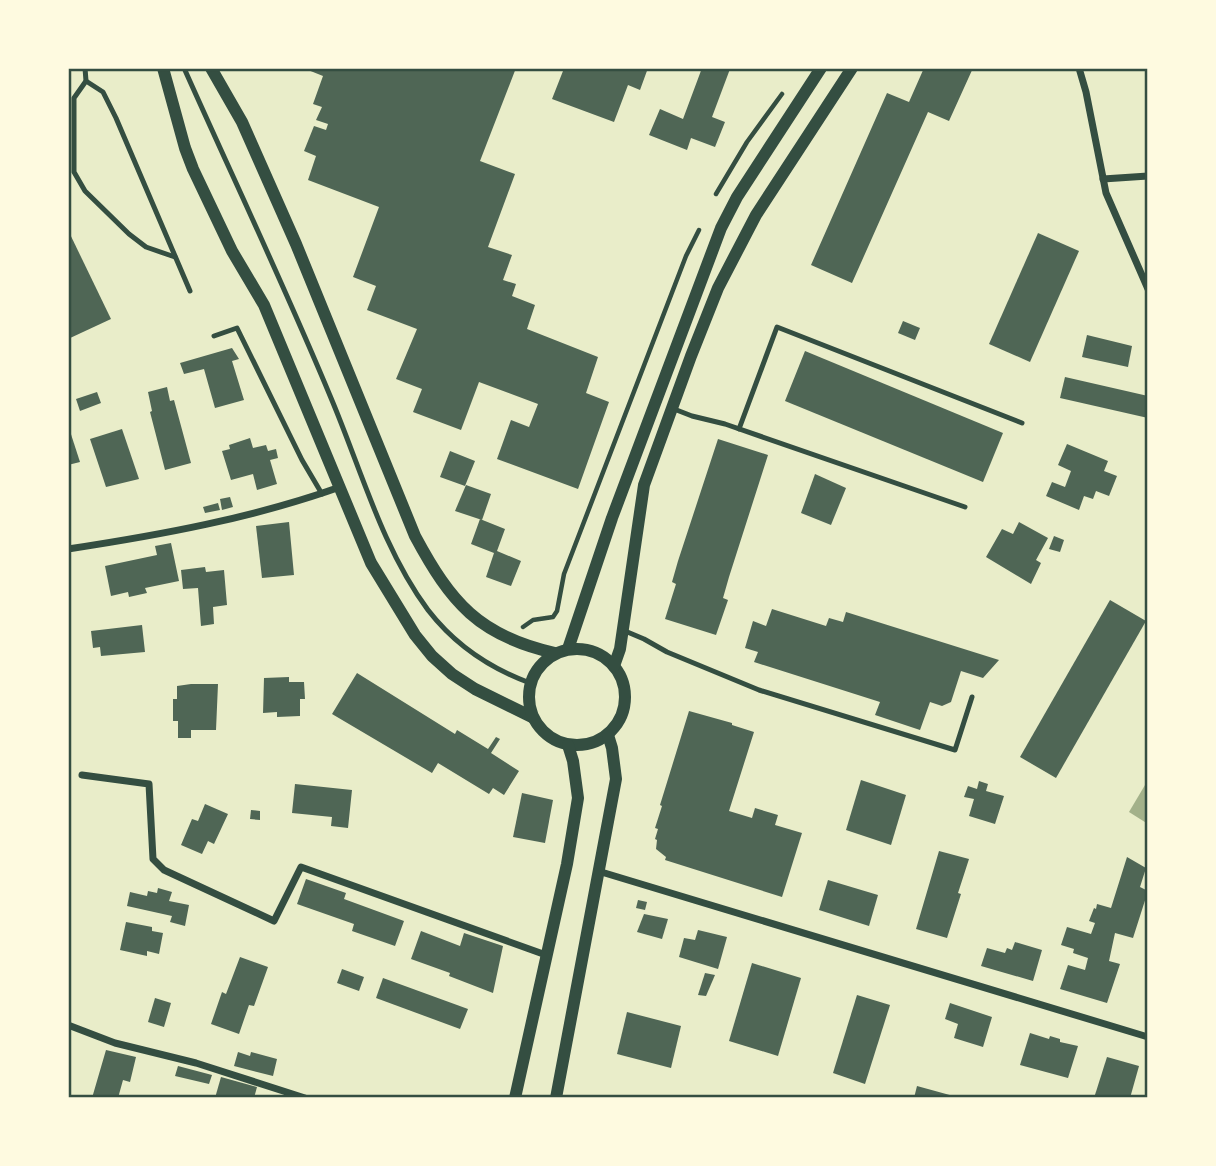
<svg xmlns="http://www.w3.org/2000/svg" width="1216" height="1166" font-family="'Roboto Condensed',sans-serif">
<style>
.water{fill:#a3b18a}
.building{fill:#4f6655}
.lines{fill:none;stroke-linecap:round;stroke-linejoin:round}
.path{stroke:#344e41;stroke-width:4.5}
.service{stroke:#344e41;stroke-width:5}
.minor{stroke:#344e41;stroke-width:7}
.tertiary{stroke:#344e41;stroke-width:12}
.neatline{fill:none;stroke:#344e41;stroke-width:2.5}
</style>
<rect width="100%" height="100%" fill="#e9edc9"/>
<!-- water -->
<path class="water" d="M1145,785L1148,786V824L1129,812Z"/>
<!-- building -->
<g class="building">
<path d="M303,68H516L480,161L515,174L488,247L512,255L503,280L516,284L512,296L535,305L527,329L598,357L586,393L609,402L578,489L497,459L511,420L529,427L538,404L479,382L461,430L413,412L422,389L396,379L417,329L367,310L376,286L353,277L379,207L308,180L316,156L304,151L314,126L326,130L328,124L316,120L322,107L313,104L323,76Z"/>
<path d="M557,68H648L640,90L628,85L614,122L552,99L563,71Z"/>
<path d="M702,68L730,69L712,117L725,122L715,147L691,138L687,150L649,135L660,109L683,119Z"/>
<path d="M924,68H973L949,121L928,112L852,283L811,265L887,93L909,102Z"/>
<path d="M68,230L111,319L68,339Z"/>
<path d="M1038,233L1079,251L1030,362L989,344Z"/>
<path d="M903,321L920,328L915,340L898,333Z"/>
<path d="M1087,335L1132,346L1128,367L1082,357Z"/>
<path d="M232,348L239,359L232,361L244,400L215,408L204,369L184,374L180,363Z"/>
<path d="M805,351L1003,433L983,482L785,401Z"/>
<path d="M1065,377L1148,396V418L1060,398Z"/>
<path d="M167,387L170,401L174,400L191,463L165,470L150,412L152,411L148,392Z"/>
<path d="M97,392L101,403L80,411L76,399Z"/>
<path d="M68,425L80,462L68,465Z"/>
<path d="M122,429L139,479L106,487L90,439Z"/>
<path d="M250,438L253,448L266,445L268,451L276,449L278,458L270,460L277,484L257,490L253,474L231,480L222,451L230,449L229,445Z"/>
<path d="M718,439L768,455L729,577L723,598L728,600L716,635L665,619L676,584L672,582L678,561Z"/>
<path d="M1067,444L1108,461L1104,471L1117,476L1109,496L1096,491L1093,499L1084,496L1079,510L1046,496L1052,482L1065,487L1071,471L1058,465Z"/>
<path d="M450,451L475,461L465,486L440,477Z"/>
<path d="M815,474L846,488L831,525L801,513Z"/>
<path d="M466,485L491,494L482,520L455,511Z"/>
<path d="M230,497L233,507L222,510L220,499Z"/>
<path d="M218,503L220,510L205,513L203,507Z"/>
<path d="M480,519L505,529L497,551L521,561L511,586L486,577L494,553L471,544Z"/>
<path d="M289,522L294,575L262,578L256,526Z"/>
<path d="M1019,522L1048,538L1036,560L1041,563L1031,584L986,557L1002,529L1013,534Z"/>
<path d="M1054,536L1064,540L1060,552L1049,549Z"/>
<path d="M171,543L179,581L145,588L147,593L129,597L128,592L111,596L105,566L157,555L155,546Z"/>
<path d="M205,567L206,572L224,570L227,605L213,607L214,624L201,626L198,588L183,589L181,570Z"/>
<path d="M1110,600L1146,621L1056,778L1020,757Z"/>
<path d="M772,609L826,626L829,618L843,622L846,612L999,660L983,678L961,671L951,702L942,706L930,702L920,730L875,715L880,702L754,662L758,652L745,648L753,621L766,626Z"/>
<path d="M142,625L145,652L101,656L100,647L93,648L91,631Z"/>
<path d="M357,673L455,734L457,730L488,749L496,737L500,739L491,753L519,771L504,795L493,788L489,794L438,763L432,773L332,714Z"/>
<path d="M289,677V682H304L305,699H300V716L277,717V712L263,713L264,678Z"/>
<path d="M191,684H218L216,730H191V738H178V721H173V699H177V686Z"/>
<path d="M689,711L732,723V725L754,732L729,811L752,818L755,808L778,815L775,825L802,833L782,897L665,860L666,857L656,849L657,840L655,839L658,829L655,828L662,806L660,805Z"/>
<path d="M861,780L906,795L891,845L846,830Z"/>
<path d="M979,781L988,784L986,791L1004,796L995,824L969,816L974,799L964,797L968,786L977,789Z"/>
<path d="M295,784L352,790L348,828L331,826L332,817L292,813Z"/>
<path d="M522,793L553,800L545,843L513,837Z"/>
<path d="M205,804L228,814L214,844L208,841L202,854L181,845L192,819L198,821Z"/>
<path d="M251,810L260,811V820L250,819Z"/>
<path d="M939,851L969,859L958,893L961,894L947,938L916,929Z"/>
<path d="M1127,857L1146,868L1140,887L1148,891L1133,938L1115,933L1109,961L1120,964L1107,1003L1060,989L1068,965L1085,970L1088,958L1073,953L1074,949L1061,945L1067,927L1091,934L1095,923L1089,921L1094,908L1096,909L1097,904L1111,908Z"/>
<path d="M306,879L346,893L344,899L404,921L395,946L352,931L354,924L297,904Z"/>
<path d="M828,880L878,895L869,926L819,910Z"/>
<path d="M158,888L172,892L169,901L189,905L185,926L170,922L172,916L127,906L130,892L147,896L148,891L157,893Z"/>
<path d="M638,900L647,902L645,910L636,908Z"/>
<path d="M644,914L668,919L662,939L637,932Z"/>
<path d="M126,922L152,927V931L163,933L159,954L147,951V956L120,950Z"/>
<path d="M698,930L727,937L718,969L679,957L684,938L695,940Z"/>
<path d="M421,931L460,946L464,933L503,946L493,993L449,976L450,973L411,959Z"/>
<path d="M1015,942L1042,950L1033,981L981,966L987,948L1005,953L1007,948L1012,950Z"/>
<path d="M240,957L268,967L254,1006L249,1005L239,1034L211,1024L222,992L226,994Z"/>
<path d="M752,963L801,978L778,1056L729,1041Z"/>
<path d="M342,969L364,977L359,991L337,983Z"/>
<path d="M705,973L715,975L706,996L698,995Z"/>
<path d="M383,978L468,1009L460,1029L376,998Z"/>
<path d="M857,995L890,1005L865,1084L833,1073Z"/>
<path d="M155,998L171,1003L164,1027L148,1022Z"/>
<path d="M950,1003L992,1017L983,1047L954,1038L958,1024L945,1019Z"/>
<path d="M627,1012L681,1026L671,1068L617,1054Z"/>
<path d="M1030,1033L1049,1039L1050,1036L1060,1039V1042L1078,1046L1068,1078L1020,1065Z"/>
<path d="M106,1050L136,1057L130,1082L123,1080L118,1098H92Z"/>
<path d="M238,1052L250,1056L251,1052L277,1059L273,1076L234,1066Z"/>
<path d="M1107,1057L1139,1066L1130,1098H1094Z"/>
<path d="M178,1066L212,1075L209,1084L175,1076Z"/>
<path d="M221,1077L257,1087L254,1098H215Z"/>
<path d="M917,1086L957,1097V1098H914Z"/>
</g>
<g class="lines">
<!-- path -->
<g class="path">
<path d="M716,194L747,142L782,94"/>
<path d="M523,627L533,620L553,617L557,611L564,574L686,256L699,230"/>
</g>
<!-- service -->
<g class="service">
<path d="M85,68L86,81L74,98V172L85,191L129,234L146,247L175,257"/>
<path d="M184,68C233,178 285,287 331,398C361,469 382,548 428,610C455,645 489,668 530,683"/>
<path d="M86,81L103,92L116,118L190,291"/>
<path d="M214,336L237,328L302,460L322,494"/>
<path d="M674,409L692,416L725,424L965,507"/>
<path d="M739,429L777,327L1022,423"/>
<path d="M625,631L644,639L667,652L759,690L955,750L972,697"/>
</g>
<!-- minor -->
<g class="minor">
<path d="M1079,68L1086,92L1106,193L1148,289"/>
<path d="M1103,179L1148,176"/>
<path d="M68,549C160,535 253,518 340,487"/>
<path d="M82,775L149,784L153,859L164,870L274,921L301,867L546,955"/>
<path d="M598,871L1148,1037"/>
<path d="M68,1025L115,1043L196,1063L305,1098"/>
</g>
<!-- tertiary -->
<g class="tertiary">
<path d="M163,68L185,148L193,169L232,251L264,305L371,563L415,635L432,656L452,674L475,689L532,717"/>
<path d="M211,68L242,122L296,244L415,536C451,603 479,636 555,653"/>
<circle cx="577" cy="697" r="48"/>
<path d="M568,649L612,518L721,228L737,197L821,68"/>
<path d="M614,666L620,649L644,485L691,356L718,288L756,215L852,68"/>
<path d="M515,1098L567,864L578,798L573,761L568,745"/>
<path d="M556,1098L616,779L612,748L608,735"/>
</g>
</g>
<!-- border -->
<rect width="1216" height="1166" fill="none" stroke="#fefae0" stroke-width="140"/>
<rect x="70" y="70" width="1076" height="1026" class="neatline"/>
</svg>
